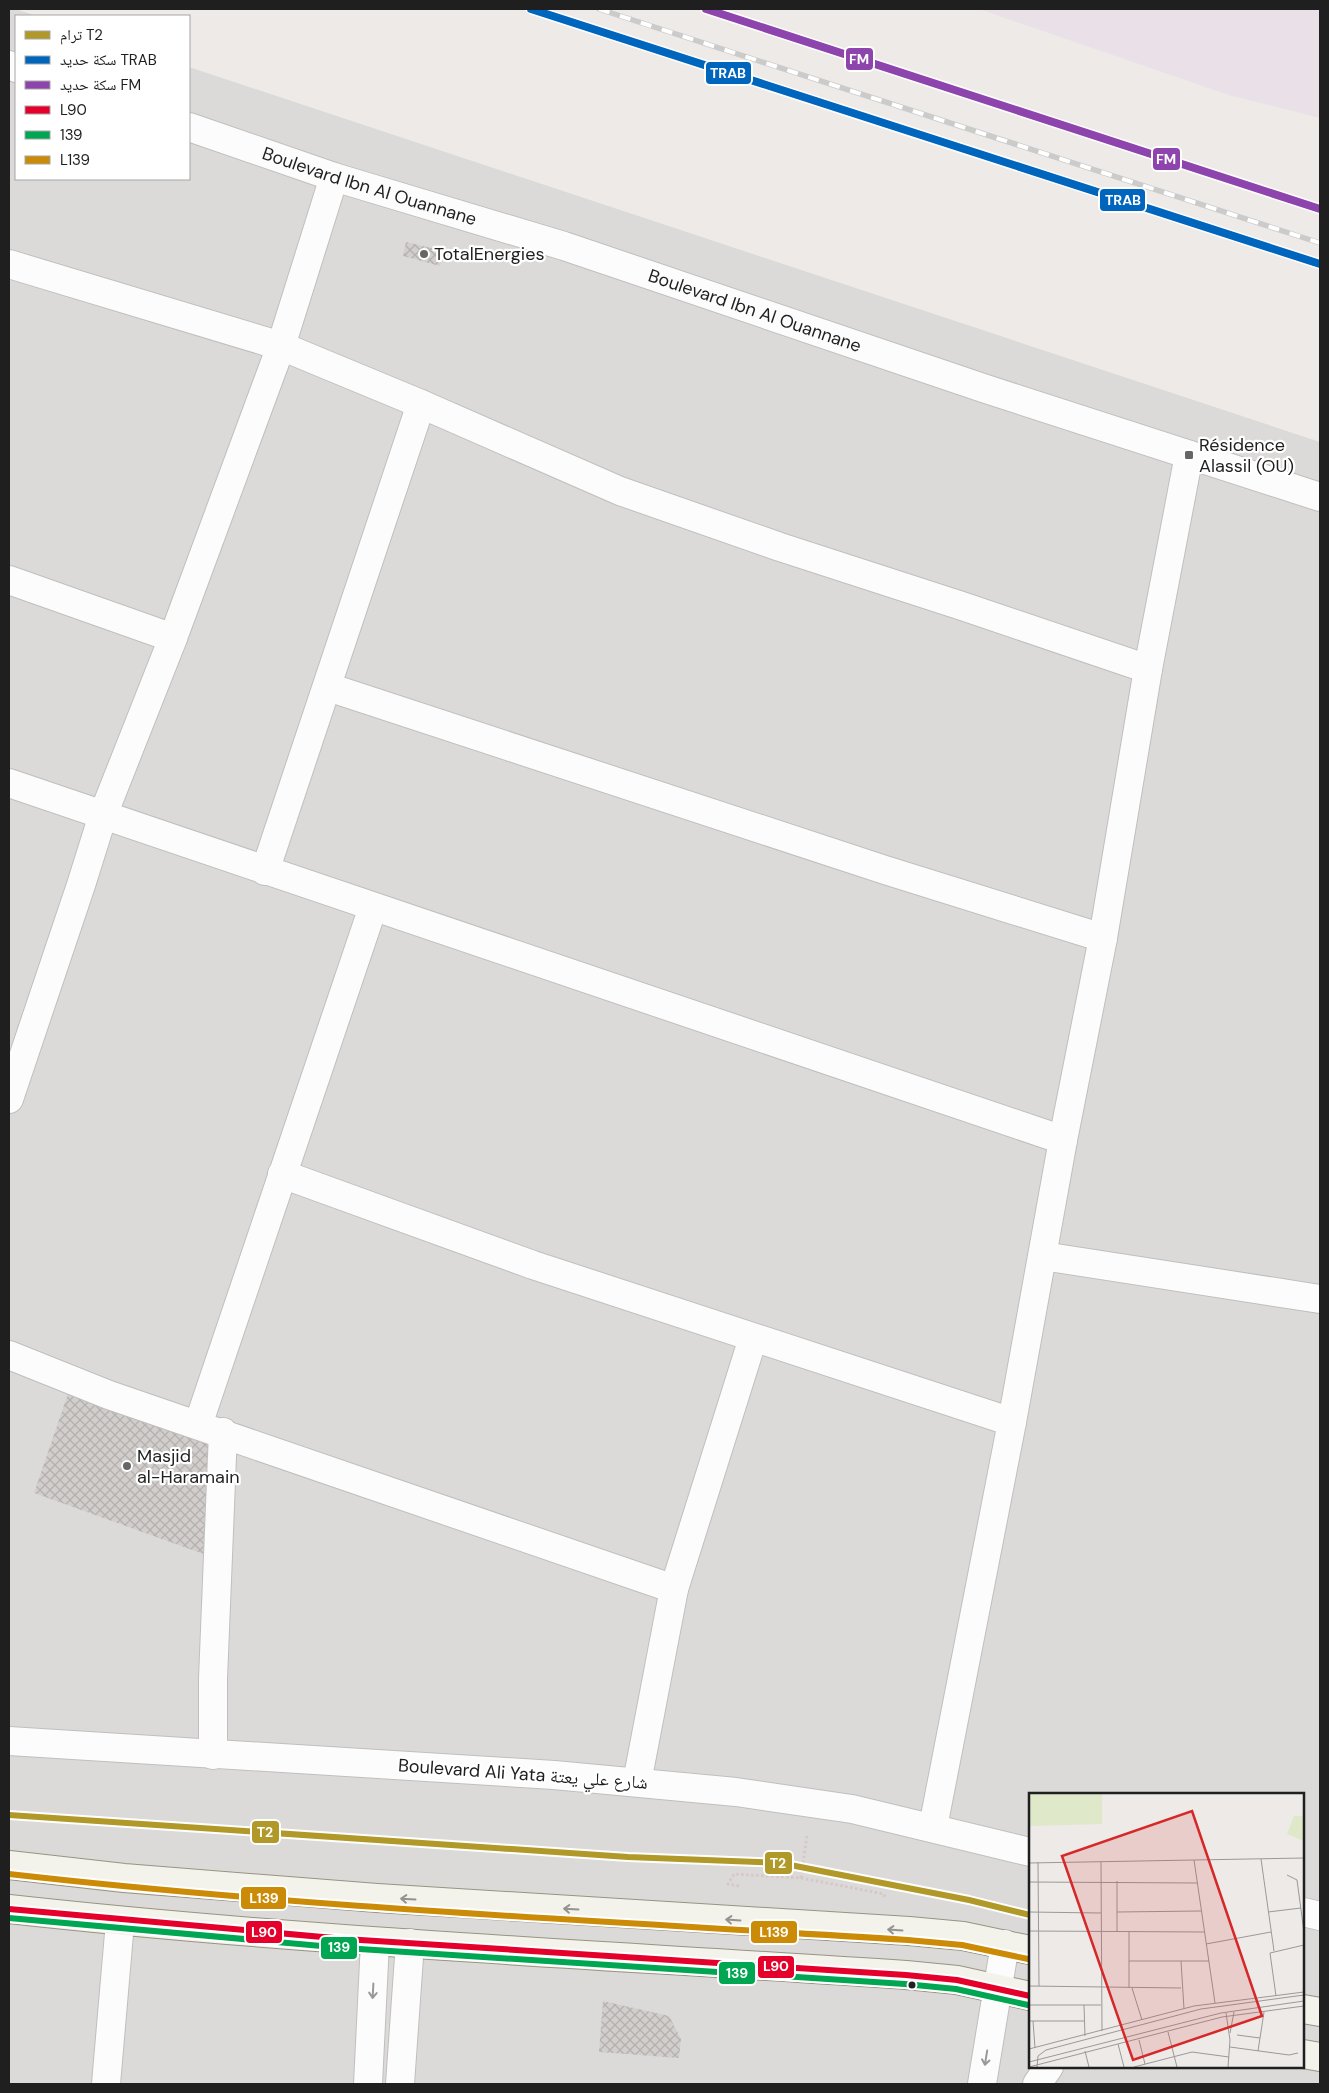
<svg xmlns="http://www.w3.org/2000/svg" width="1329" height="2093" font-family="'DM Sans','Noto Naskh Arabic',sans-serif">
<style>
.residential{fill:#dcdad9;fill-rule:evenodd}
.industrial{fill:#eae0e7}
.building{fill:url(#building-cross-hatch)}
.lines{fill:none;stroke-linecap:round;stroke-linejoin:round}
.minor-casing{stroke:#c0bfbe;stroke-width:30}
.secondary-casing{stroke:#979481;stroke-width:30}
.path{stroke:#d6c8c8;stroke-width:3;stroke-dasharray:2.5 2.5;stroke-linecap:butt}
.minor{stroke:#fcfcfc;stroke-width:28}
.secondary{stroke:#f3f2eb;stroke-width:28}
.rail-casing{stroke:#cbcbca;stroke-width:5.5}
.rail{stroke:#fff;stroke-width:4;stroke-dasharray:11;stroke-linecap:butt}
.bus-1-casing{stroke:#fff;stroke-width:10}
.bus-2-casing{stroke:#fff;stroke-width:10}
.bus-3-casing{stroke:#fff;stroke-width:10}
.bus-1{stroke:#e4002b;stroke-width:6}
.bus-2{stroke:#00a651;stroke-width:6}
.bus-3{stroke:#cc8b06;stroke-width:6}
.rail-1-casing{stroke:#fff;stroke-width:11}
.rail-2-casing{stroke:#fff;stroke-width:11}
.rail-1{stroke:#0065bd;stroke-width:8}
.rail-2{stroke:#8e44ad;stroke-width:8}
.tram-1-casing{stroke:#fff;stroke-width:10}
.tram-1{stroke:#b19929;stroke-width:6}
.oneway{stroke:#94938f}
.oneway2{stroke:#999}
.poi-dot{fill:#676665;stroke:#fff;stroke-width:2}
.bus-dot{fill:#1f1f1f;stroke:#fff;stroke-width:2}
.labels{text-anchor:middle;stroke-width:4.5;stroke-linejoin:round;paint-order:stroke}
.street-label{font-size:18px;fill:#1f1f1f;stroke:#fff}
.poi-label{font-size:18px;fill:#1f1f1f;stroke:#fff;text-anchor:start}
.inset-road{fill:none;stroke:#9b9998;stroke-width:1}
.view{fill:#d62828;fill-opacity:0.15;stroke:#d62828;stroke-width:2.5}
.inset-edge{fill:none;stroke:#1f1f1f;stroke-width:2.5}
.line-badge{stroke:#fff;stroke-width:2}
.badge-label{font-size:14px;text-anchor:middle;font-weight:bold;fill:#fff}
</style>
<defs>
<pattern id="building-cross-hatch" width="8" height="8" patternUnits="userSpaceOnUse" patternTransform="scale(1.25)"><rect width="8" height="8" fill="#d2cecc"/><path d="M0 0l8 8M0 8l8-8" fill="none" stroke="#b4b0af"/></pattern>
</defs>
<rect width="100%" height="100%" fill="#edeae8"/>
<!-- residential -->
<path class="residential" d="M9,9H15L37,16H16V179H189V67L1320,442V2084H9ZM1030,1794H1303V2067H1030Z"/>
<!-- industrial -->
<path class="industrial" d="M979,9H1320V118L1229,95Z"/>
<!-- building -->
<g class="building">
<path d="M406,242L444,251L440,266L403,256Z"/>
<path d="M69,1391L211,1440L209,1556L34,1493Z"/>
<path d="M603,2001L669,2016L681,2039L679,2058L599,2052Z"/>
</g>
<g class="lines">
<!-- minor casing -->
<g class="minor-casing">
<g id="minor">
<path d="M9,65L16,68"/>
<path id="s1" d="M189,127L334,177L564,246L986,389L1320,497"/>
<path d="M9,264L281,346L421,404L620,491L780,547L962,606L1148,669"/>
<path d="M9,580L173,638"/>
<path d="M328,687L885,870L1103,938"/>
<path d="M9,783L1063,1140"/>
<path d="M265,871L421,404"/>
<path d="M9,1099L81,885L103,815L173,638L281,346L334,177"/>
<path d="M282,1174L533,1265L1012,1422"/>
<path d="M1043,1256L1320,1299"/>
<path d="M9,1355L109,1395L674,1589"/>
<path d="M198,1425L373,907"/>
<path d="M9,1741L554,1775L736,1792L852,1809L1030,1852"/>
<path d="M213,1755V1679L223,1432"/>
<path d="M637,1782L674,1589L753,1338"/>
<path d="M933,1827L1012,1422L1063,1140L1103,938L1148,669L1189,455"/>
<path d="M1303,1912L1320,1916"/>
<path d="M106,2084L120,1922"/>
<path d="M368,2084L375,1942"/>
<path d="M400,2084L410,1943"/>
<path d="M982,2084L1005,1944"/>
<path d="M1037,2084L1049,2067"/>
</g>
</g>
<!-- secondary casing -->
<g class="secondary-casing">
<g id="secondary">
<path d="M9,1865L124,1878L377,1898L909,1931L963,1936L1030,1950"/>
<path d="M9,1909C307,1942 607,1955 906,1975L957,1980L1030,1996"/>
<path d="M1303,2009L1320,2012"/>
<path d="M1303,2054L1320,2057"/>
</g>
</g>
<!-- path -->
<g class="path">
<path d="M801,1878L884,1894L885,1898"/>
<path d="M739,1886L728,1884L734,1874L801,1878L807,1835"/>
</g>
<!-- minor -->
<use href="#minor" class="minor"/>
<!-- secondary -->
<use href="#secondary" class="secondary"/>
<!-- rail casing -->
<g class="rail-casing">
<path id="rail" d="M599,9L1320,243"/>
</g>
<!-- rail -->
<use href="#rail" class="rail"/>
<!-- bus-1 casing -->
<g class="bus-1-casing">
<path id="bus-1" d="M9,1909L345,1939L906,1975L957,1980L1030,1996"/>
</g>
<!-- bus-2 casing -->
<g class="bus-2-casing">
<path id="bus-2" d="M9,1918L344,1948L905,1984L956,1989L1028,2005"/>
</g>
<!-- bus-3 casing -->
<g class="bus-3-casing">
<path id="bus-3" d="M9,1874C307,1908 608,1921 908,1940L962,1945L1028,1959"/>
</g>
<!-- bus-1 -->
<use href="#bus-1" class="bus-1"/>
<!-- bus-2 -->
<use href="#bus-2" class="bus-2"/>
<!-- bus-3 -->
<use href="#bus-3" class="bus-3"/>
<!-- rail-1 casing -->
<g class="rail-1-casing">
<path id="rail-1" d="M531,9L1320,264"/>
</g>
<!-- rail-2 casing -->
<g class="rail-2-casing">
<path id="rail-2" d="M706,9L1320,209"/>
</g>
<!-- rail-1 -->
<use href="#rail-1" class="rail-1"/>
<!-- rail-2 -->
<use href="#rail-2" class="rail-2"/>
<!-- tram-1 casing -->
<g class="tram-1-casing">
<path id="tram-1" d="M9,1815L628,1857L780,1863L969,1900L1030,1915"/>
</g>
<!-- tram-1 -->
<use href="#tram-1" class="tram-1"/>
</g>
<!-- one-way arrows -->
<defs><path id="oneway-shaft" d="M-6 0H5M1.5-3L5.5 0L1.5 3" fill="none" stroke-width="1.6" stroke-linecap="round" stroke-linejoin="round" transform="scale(1.25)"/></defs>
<g class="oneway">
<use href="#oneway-shaft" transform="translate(408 1899) rotate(-177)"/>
<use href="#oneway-shaft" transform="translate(571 1909) rotate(-177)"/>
<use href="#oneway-shaft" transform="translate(733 1920) rotate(-176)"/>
<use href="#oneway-shaft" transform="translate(895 1930) rotate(-176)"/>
</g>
<g class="oneway2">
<use href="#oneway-shaft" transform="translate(373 1991) rotate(93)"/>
<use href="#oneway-shaft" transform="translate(986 2058) rotate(99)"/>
</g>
<!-- markers -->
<g class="poi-dot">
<circle cx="424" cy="254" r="5"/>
<rect x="1184" y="450" width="10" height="10" rx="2.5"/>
<circle cx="127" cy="1466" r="5"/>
</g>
<circle class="bus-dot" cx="912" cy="1985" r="4.5"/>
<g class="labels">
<!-- street labels -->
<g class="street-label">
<text dy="6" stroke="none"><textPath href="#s1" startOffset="190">Boulevard Ibn Al Ouannane</textPath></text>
<text dy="6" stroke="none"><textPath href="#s1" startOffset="595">Boulevard Ibn Al Ouannane</textPath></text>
<text transform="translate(523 1774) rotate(4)" y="6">Boulevard Ali Yata شارع علي يعتة</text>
</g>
<!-- poi labels -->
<g class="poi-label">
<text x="434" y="260">TotalEnergies</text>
<text x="1199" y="451">Résidence<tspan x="1199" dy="21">Alassil (OU)</tspan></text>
<text x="137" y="1462">Masjid<tspan x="137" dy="21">al-Haramain</tspan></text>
</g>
</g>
<!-- overview -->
<g transform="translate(1029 1793)">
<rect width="275" height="275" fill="#edeae8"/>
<path d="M0,1H73V31L0,33ZM265,23H275V48L258,41Z" fill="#dfe8c9"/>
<path class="inset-road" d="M232,66L245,158M165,67L186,210M9,69L10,193M72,69L73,238M0,70L275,65M258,82L268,87L275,139M88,88V139M0,89L168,90M0,119L72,120M88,119L172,118M239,119L272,115M0,138L175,139M100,139V195M177,151L242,139M100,168H180M152,168L155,216M0,193L152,195M103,195L113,227M247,203L241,160L275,152M0,212H72M55,212L56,243M197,220L201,247L199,274M0,228H55M4,228L6,255M139,239L148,274M201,240L205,219M208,242L231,245M110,247L116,271M89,251L95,274M201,254L260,262L269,260M0,256L165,213L275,199M56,258L60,274M229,258L235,219M0,269L192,220L275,208M0,274L193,224L275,213M8,274L9,263L17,257L172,216L275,202M105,274L163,259L200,264"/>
<path class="view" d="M163,18L233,223L104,267L33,63Z"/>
<rect width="275" height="275" class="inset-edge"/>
</g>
<g class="line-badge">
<rect x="845" y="47" width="29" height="24" rx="5" fill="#8e44ad"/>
<rect x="705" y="61" width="47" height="24" rx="5" fill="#0065bd"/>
<rect x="1152" y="147" width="29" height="24" rx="5" fill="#8e44ad"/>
<rect x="1099" y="188" width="47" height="24" rx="5" fill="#0065bd"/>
<rect x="251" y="1820" width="29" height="24" rx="5" fill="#b19929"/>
<rect x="764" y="1851" width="29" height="24" rx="5" fill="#b19929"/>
<rect x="240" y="1886" width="47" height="24" rx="5" fill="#cc8b06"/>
<rect x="245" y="1920" width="38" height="24" rx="5" fill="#e4002b"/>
<rect x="750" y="1920" width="48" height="24" rx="5" fill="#cc8b06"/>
<rect x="320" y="1936" width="38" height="24" rx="5" fill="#00a651"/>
<rect x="757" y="1955" width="38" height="24" rx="5" fill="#e4002b"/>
<rect x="718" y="1961" width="38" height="24" rx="5" fill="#00a651"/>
</g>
<g class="badge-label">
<text x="859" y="64">FM</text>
<text x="728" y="78">TRAB</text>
<text x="1166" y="164">FM</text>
<text x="1123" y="205">TRAB</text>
<text x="265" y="1837">T2</text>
<text x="778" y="1868">T2</text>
<text x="264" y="1903">L139</text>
<text x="264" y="1937">L90</text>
<text x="774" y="1937">L139</text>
<text x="339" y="1952">139</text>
<text x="776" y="1971">L90</text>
<text x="737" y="1978">139</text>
</g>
<!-- border -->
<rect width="1329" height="2093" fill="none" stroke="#1f1f1f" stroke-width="20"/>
<!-- legend -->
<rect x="15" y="15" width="175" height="165" fill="#ffffff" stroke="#a5a5a5"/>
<rect x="25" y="31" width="25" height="8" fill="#b19929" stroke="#a5a5a5"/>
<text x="60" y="40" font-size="15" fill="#1f1f1f">ترام T2</text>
<rect x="25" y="56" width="25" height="8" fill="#0065bd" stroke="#a5a5a5"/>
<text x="60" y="65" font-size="15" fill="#1f1f1f">سكة حديد TRAB</text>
<rect x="25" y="81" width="25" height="8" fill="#8e44ad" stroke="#a5a5a5"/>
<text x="60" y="90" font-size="15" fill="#1f1f1f">سكة حديد FM</text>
<rect x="25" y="106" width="25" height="8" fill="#e4002b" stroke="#a5a5a5"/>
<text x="60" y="115" font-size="15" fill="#1f1f1f">L90</text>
<rect x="25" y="131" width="25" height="8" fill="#00a651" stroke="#a5a5a5"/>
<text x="60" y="140" font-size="15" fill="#1f1f1f">139</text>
<rect x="25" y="156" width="25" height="8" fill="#cc8b06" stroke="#a5a5a5"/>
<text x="60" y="165" font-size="15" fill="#1f1f1f">L139</text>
</svg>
